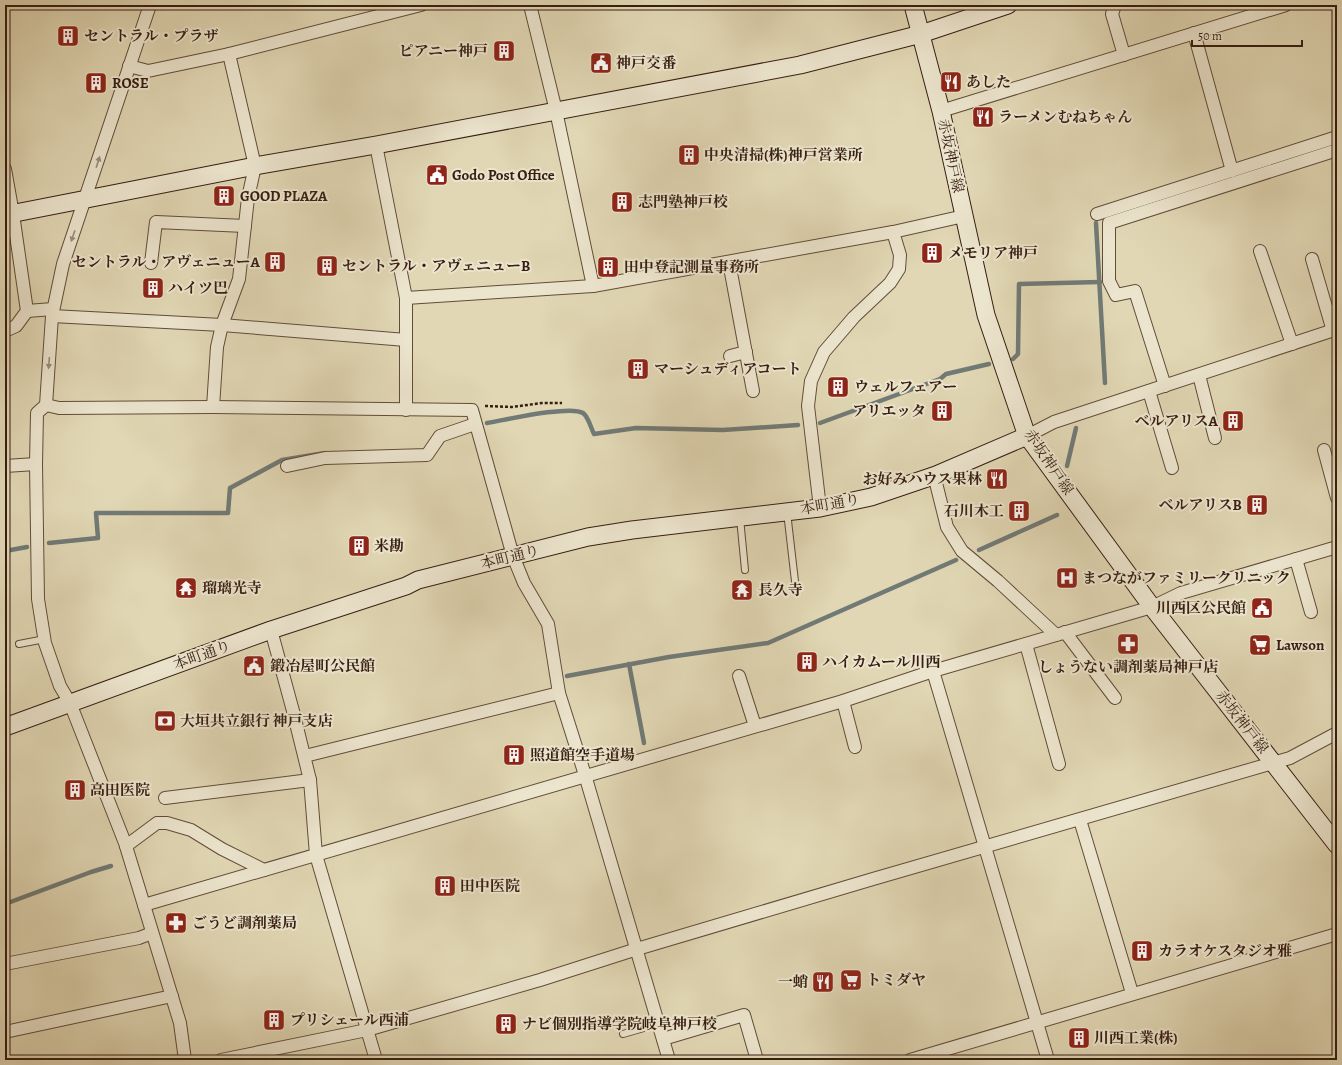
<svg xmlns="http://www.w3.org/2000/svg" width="1342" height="1065" font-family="Alegreya,'Noto Serif JP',serif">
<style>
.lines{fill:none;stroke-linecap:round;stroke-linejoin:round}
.stream{stroke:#717a76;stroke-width:4.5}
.lane-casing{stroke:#614c3a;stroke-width:8}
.street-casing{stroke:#614c3a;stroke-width:14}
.secondary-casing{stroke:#361e12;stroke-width:19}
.path{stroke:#361e12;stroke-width:2.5;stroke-dasharray:3 2;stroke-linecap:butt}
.lane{stroke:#ece5ce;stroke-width:6}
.street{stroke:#ece5ce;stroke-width:12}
.secondary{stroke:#ece5ce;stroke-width:17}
.oneway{fill:#9a8b79}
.labels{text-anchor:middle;stroke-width:4;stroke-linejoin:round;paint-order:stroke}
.poi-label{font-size:15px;font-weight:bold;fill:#361e12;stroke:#ece5ce;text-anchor:start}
.street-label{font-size:15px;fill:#361e12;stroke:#ece5ce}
</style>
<rect width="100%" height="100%" fill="#e1d7b4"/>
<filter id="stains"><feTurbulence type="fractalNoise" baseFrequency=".005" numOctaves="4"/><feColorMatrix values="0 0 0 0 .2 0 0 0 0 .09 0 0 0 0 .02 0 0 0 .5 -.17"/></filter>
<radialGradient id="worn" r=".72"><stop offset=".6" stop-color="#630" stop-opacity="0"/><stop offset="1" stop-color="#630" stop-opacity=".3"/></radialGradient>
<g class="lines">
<!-- stream -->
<g class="stream">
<path d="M5,9L21,5"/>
<path d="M1096,223L1105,383"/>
<path d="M1013,359L1018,354L1019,284L1100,282"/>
<path d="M487,423C505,420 570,405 583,413C588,416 591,428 594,434L636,428L723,430L798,425"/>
<path d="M820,423L940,379L946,374L989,364"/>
<path d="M1067,466L1076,428"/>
<path d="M49,543L98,538L96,513H228L230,488L282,460L325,453"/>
<path d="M979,550L1057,515"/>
<path d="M5,551L27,547"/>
<path d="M629,664L644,743"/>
<path d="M567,676L669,657L768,643L956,560"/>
<path d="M5,904L91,872L111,866"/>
</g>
<!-- lane casing -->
<g class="lane-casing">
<g id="lane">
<path d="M787,512L796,590"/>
<path d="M740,518L745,570"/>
<path d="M19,644L45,639"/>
<path d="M623,1034L658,1024"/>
</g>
</g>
<!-- street casing -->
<g class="street-casing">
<g id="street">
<path d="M150,5L63,264L52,316L46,405L37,413L36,464L38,599L45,643L60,686L70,703L125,843L180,1023L185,1060"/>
<path d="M530,5L556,111L593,286"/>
<path d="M1115,5L1112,14L1124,55"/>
<path d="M1194,33L1232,171"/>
<path d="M129,66L148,71L229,54L421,5"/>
<path d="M941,111L1286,5"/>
<path d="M376,145L406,298V410"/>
<path d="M5,169L13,214L27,311L16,326L5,331"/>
<path d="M1097,214L1337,137"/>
<path d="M1260,251L1292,344"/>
<path d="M1312,259L1333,331"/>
<path d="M729,262L753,391"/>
<path d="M151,263L156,222L245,226"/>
<path d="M406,298L593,286L893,232L964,216"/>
<path d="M27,311L53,309"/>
<path d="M52,316L222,325L406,340"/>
<path d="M730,356L746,352"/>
<path d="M1199,375L1215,438"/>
<path d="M1165,386L1135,291L1116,295L1109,281V223L1337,150"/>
<path d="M1149,391L1172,468"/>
<path d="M46,405L59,408L213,407L472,410L513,556L524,583L548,624L559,693L585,775L669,1060"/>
<path d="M213,407L217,347L222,325L239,279L248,198L255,166L229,54"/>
<path d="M1027,436L1054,422L1337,329"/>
<path d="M1324,450L1337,498"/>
<path d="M5,466L36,464"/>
<path d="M287,466L325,458L427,455L440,436L475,424"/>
<path d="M934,475L947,527L962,551L998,581L1056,635"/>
<path d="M820,508L808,406L811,381L824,352L854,317L890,283L899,269L900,255L893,232"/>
<path d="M1296,559L1311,612"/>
<path d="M271,630L293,711L310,780L316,855L376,1060"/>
<path d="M1065,632L1115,698"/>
<path d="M1026,644L1059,764"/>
<path d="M933,671L1048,1060"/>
<path d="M739,676L755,726"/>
<path d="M843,701L855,747"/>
<path d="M305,756L559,693"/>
<path d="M165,798L310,780"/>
<path d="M1080,820L1132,993"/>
<path d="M126,846L157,823H167L191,830L222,849L264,870"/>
<path d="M144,905L843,701L933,671L1152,607L1181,593L1337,547"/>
<path d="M5,964L139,938L152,933"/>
<path d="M5,1032L172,996"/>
<path d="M663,1039L744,1015L757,1060"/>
<path d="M221,1060L367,1030L540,980L637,949L873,879L1290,758L1337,733"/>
<path d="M910,1060L1337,934"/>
</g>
</g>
<!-- secondary casing -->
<g class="secondary-casing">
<g id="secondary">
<path d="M913,5L941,111L986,315L1027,436L1152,607L1337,845"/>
<path d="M5,215L255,166L376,145L800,65L921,34L1008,5"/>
<path d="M5,727L271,630L406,586L418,580L588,537L632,530L820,508L871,497L936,475L1027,436"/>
</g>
</g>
<!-- path -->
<path class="path" d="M485,406L512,407L542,403H562"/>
<!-- lane -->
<use href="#lane" class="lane"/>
<!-- street -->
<use href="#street" class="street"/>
<!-- secondary -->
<use href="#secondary" class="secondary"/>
</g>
<!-- one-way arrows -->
<defs><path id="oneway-solid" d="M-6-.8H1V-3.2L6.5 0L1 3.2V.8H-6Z"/></defs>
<g class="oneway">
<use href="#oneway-solid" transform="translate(98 162) rotate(-72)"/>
<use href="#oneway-solid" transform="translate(73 236) rotate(109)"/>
<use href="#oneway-solid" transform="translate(49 363) rotate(94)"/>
</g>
<!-- icons -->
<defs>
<g id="building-square" transform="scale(1.15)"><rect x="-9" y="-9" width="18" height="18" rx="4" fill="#8f2418" stroke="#ece5ce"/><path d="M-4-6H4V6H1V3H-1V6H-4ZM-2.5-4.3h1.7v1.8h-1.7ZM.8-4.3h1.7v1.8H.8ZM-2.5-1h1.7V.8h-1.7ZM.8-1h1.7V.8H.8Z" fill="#fff"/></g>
<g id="civic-square" transform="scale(1.15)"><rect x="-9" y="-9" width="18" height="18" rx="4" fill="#8f2418" stroke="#ece5ce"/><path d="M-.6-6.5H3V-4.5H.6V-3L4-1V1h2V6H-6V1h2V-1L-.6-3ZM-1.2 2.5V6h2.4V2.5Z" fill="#fff"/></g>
<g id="restaurant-square" transform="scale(1.15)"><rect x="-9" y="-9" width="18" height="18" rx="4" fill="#8f2418" stroke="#ece5ce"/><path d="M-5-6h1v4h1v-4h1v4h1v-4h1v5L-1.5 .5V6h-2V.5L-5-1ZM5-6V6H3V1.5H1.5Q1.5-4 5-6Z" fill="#fff"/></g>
<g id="hospital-square" transform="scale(1.15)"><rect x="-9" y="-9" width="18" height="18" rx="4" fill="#8f2418" stroke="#ece5ce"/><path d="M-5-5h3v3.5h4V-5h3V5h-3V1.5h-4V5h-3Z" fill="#fff"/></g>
<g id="temple-square" transform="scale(1.15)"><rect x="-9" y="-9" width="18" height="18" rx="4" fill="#8f2418" stroke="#ece5ce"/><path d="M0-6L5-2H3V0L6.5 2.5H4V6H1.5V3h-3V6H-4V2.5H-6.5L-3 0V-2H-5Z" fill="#fff"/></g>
<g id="pharmacy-square" transform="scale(1.15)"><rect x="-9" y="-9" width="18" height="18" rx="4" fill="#8f2418" stroke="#ece5ce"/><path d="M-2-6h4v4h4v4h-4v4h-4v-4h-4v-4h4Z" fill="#fff"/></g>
<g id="supermarket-square" transform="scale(1.15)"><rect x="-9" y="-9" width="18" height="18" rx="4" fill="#8f2418" stroke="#ece5ce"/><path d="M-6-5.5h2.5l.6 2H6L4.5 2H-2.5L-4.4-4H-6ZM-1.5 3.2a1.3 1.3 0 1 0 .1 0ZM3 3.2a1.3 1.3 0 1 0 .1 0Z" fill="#fff"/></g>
<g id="bank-square" transform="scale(1.15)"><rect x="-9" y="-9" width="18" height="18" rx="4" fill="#8f2418" stroke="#ece5ce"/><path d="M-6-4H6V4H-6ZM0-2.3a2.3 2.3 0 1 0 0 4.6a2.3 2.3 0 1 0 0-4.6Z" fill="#fff"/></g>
</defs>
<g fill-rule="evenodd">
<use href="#building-square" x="68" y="36"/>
<use href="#building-square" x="504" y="51"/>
<use href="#civic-square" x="601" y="63"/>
<use href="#restaurant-square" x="951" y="82"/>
<use href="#building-square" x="96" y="83"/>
<use href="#restaurant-square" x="983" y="117"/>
<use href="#building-square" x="689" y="155"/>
<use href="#civic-square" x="437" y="175"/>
<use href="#building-square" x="224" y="196"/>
<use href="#building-square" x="622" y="202"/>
<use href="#building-square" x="932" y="253"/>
<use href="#building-square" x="275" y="262"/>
<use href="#building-square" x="327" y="266"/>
<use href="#building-square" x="608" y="267"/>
<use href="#building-square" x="153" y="288"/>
<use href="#building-square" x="638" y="369"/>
<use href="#building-square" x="838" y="387"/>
<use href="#building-square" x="942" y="411"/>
<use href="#building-square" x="1233" y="421"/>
<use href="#restaurant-square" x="997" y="479"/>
<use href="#building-square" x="1257" y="505"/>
<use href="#building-square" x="1019" y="511"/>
<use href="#building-square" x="359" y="546"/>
<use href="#hospital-square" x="1067" y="578"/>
<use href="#temple-square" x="186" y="588"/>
<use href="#temple-square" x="742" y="590"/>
<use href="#civic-square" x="1262" y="608"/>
<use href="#pharmacy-square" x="1128" y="644"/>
<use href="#supermarket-square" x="1260" y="645"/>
<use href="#building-square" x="807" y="662"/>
<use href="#civic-square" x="254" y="666"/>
<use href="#bank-square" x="165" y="721"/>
<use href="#building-square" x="514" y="755"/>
<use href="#building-square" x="75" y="790"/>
<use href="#building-square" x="445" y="886"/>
<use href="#pharmacy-square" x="176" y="923"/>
<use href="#building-square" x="1142" y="951"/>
<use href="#supermarket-square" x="851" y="980"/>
<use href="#restaurant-square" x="823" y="982"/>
<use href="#building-square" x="274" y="1020"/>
<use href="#building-square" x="506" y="1024"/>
<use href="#building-square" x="1079" y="1038"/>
</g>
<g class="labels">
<!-- poi labels -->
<g class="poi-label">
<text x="84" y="41">セントラル・プラザ</text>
<text x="488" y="56" text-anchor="end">ピアニー神戸</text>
<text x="616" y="68">神戸交番</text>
<text x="966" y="87">あした</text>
<text x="112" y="88">ROSE</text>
<text x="998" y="122">ラーメンむねちゃん</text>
<text x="704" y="160">中央清掃(株)神戸営業所</text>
<text x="452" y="180">Godo Post Office</text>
<text x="240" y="201">GOOD PLAZA</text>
<text x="638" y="207">志門塾神戸校</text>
<text x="948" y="258">メモリア神戸</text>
<text x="260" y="267" text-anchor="end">セントラル・アヴェニューA</text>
<text x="342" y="271">セントラル・アヴェニューB</text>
<text x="624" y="272">田中登記測量事務所</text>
<text x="168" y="293">ハイツ巴</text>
<text x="654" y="374">マーシュディアコート</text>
<text x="854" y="392">ウェルフェアー</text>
<text x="926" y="416" text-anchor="end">アリエッタ</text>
<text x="1218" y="426" text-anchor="end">ベルアリスA</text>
<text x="982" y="484" text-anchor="end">お好みハウス果林</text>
<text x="1242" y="510" text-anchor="end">ベルアリスB</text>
<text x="1004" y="516" text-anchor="end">石川木工</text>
<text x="374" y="551">米勘</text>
<text x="1082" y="583">まつながファミリークリニック</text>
<text x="202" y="593">瑠璃光寺</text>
<text x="758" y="595">長久寺</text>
<text x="1246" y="613" text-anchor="end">川西区公民館</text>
<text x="1276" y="650">Lawson</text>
<text x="822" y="667">ハイカムール川西</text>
<text x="270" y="671">鍛冶屋町公民館</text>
<text x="1128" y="672" text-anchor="middle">しょうない調剤薬局神戸店</text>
<text x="180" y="726">大垣共立銀行 神戸支店</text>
<text x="530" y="760">照道館空手道場</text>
<text x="90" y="795">高田医院</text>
<text x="460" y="891">田中医院</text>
<text x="192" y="928">ごうど調剤薬局</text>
<text x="1158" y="956">カラオケスタジオ雅</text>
<text x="866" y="985">トミダヤ</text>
<text x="808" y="987" text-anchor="end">一蛸</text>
<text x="290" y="1025">プリシェール西浦</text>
<text x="522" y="1029">ナビ個別指導学院岐阜神戸校</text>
<text x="1094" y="1043">川西工業(株)</text>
</g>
<!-- street labels -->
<g class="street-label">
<text transform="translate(951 156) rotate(78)" y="5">赤坂神戸線</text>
<text transform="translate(1049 462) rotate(56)" y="5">赤坂神戸線</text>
<text transform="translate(830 504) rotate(-10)" y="5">本町通り</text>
<text transform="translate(510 557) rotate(-14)" y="5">本町通り</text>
<text transform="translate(202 655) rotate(-20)" y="5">本町通り</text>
<text transform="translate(1242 722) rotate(52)" y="5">赤坂神戸線</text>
</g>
</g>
<!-- margin -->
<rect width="1342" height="1065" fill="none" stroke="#e1d7b4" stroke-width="20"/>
<rect x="6" y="6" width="1330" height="1053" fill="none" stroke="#361e12" stroke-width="2"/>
<rect x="10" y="10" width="1322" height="1045" fill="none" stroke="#361e12"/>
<!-- scale -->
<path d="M1192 40v6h110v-6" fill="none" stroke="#361e12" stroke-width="2"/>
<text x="1198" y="40" font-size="12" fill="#361e12" stroke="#ece5ce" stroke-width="3" paint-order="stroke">50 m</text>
<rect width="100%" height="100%" filter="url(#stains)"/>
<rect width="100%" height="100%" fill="url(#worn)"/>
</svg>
